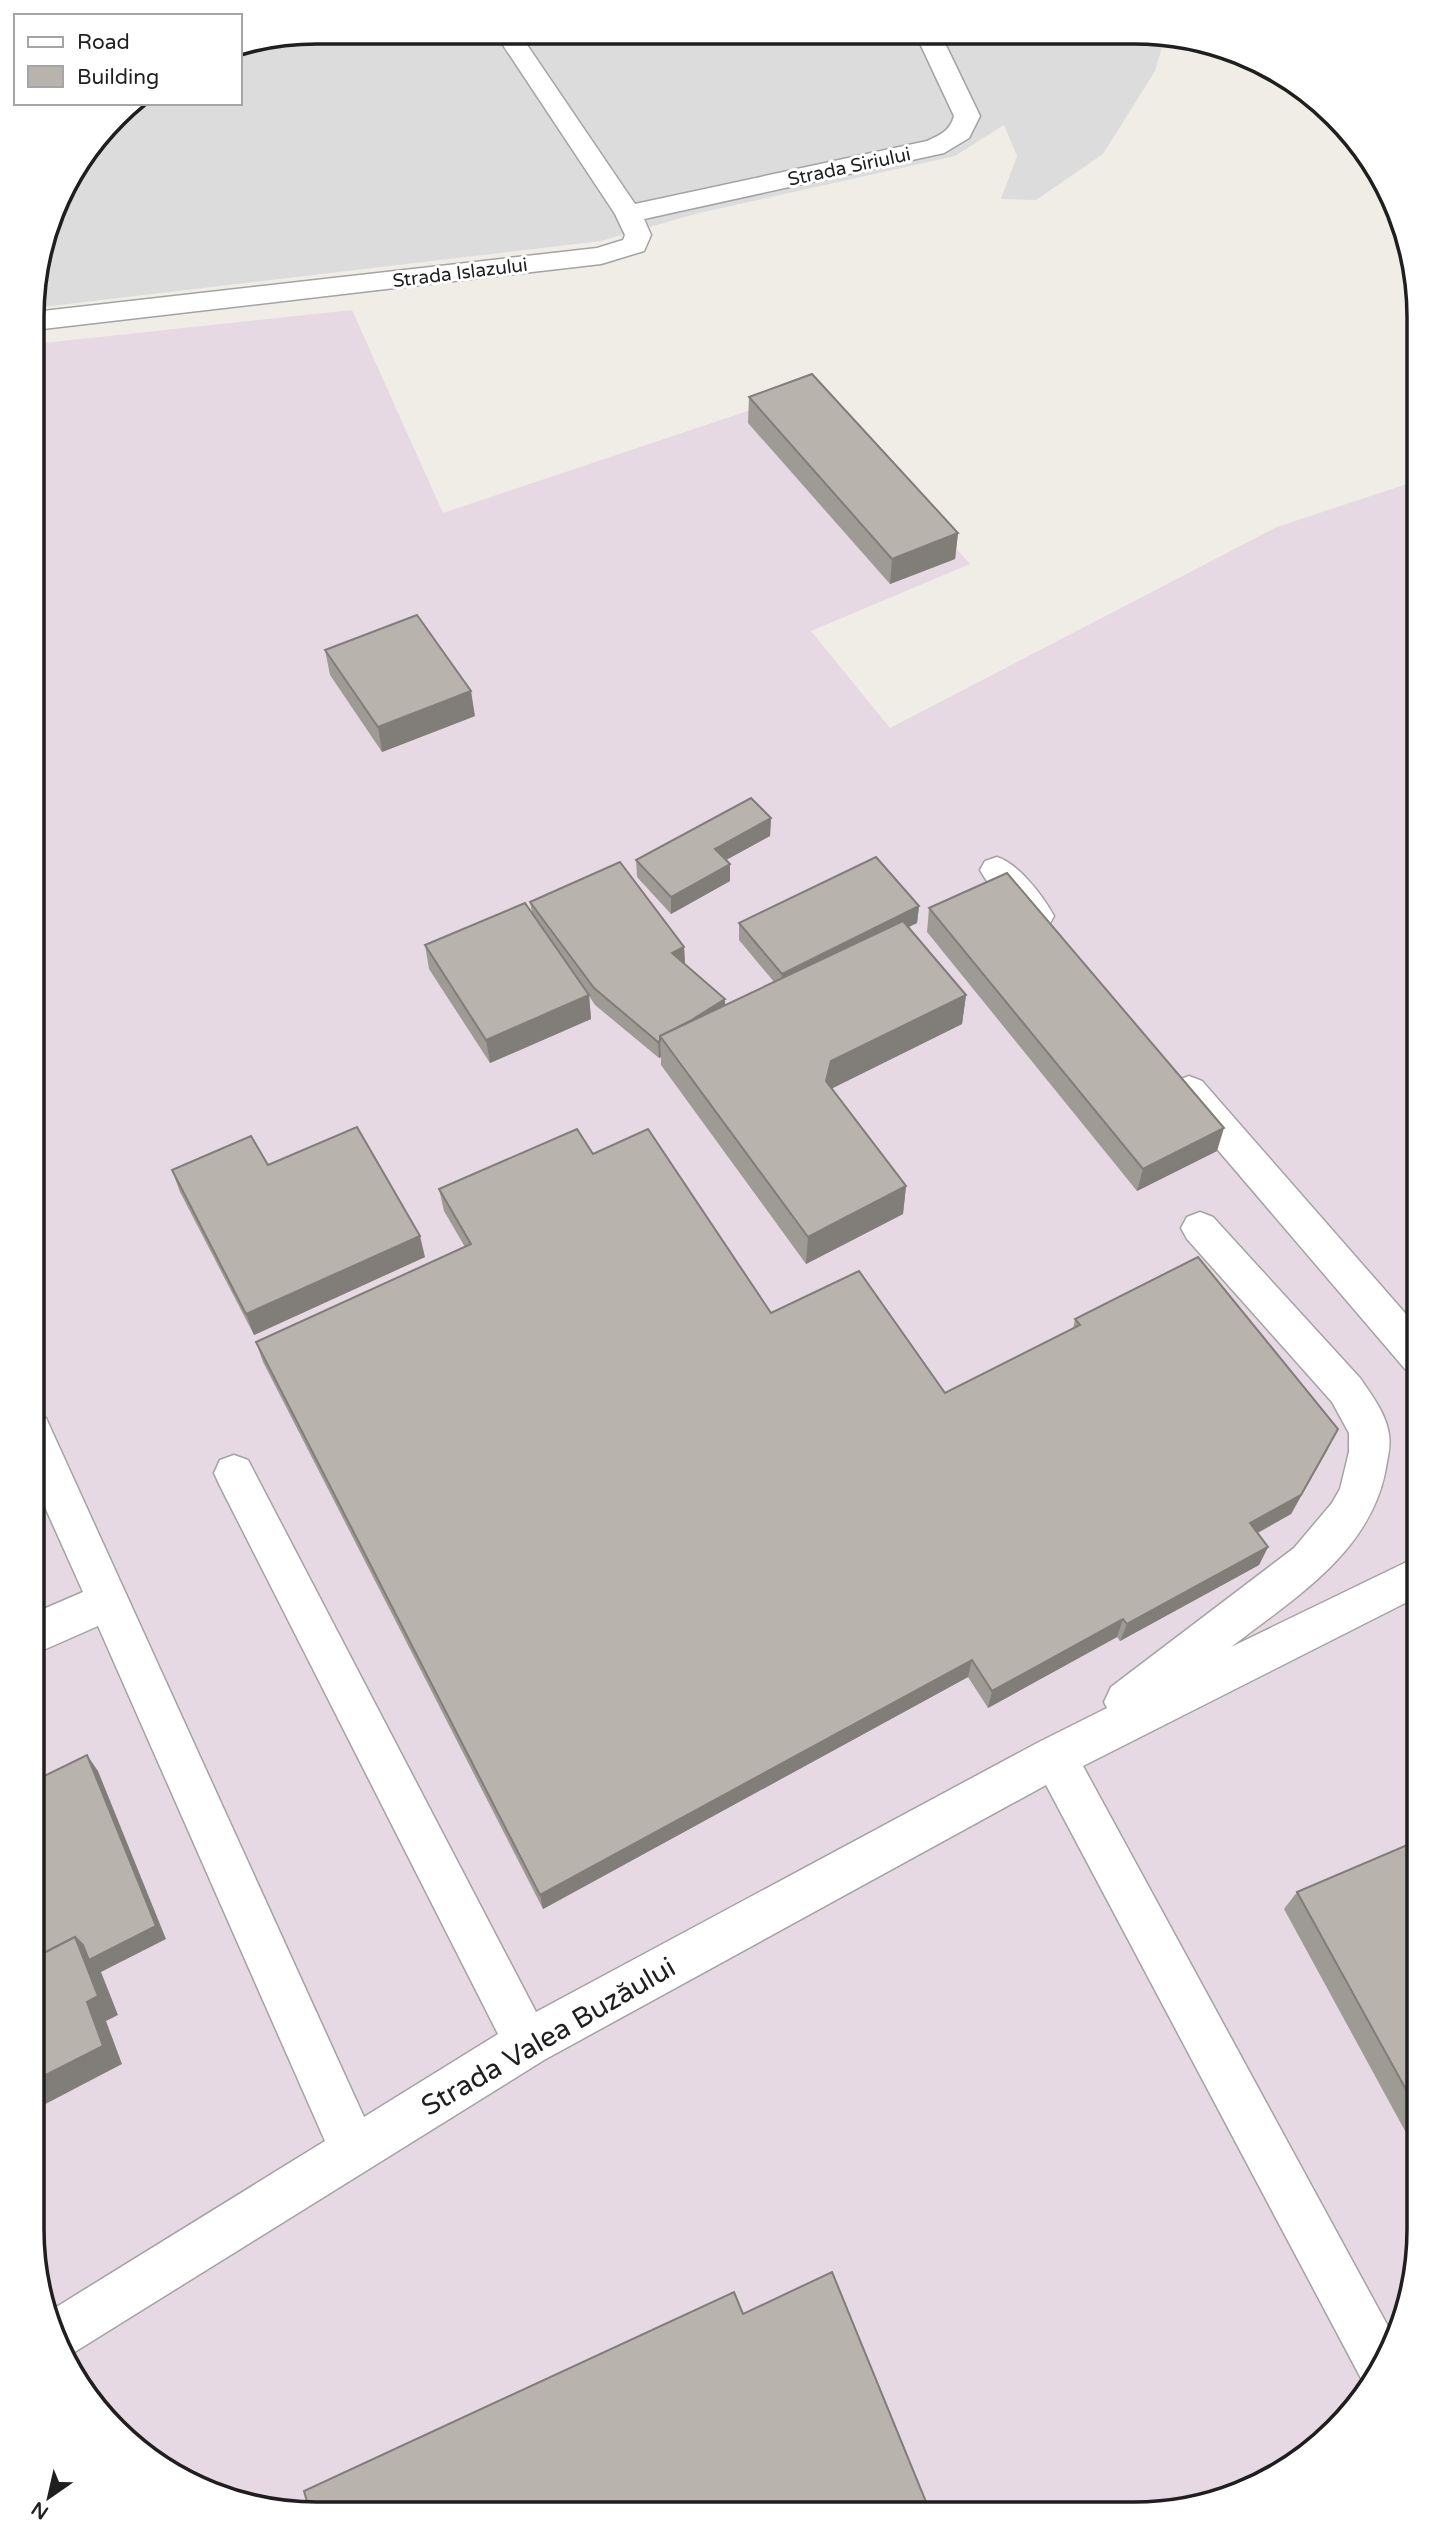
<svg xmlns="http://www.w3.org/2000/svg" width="1451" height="2546" font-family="'Varela Round',sans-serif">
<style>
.residential{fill:#dddcdc}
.industrial{fill:#e7d9e3}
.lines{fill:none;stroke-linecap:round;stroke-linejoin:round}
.minor-casing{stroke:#a3a3a3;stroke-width:3}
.minor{fill:#fff;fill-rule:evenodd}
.wall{fill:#9e9a94}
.shaded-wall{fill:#817d78}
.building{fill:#b8b3ac;stroke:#817d78;stroke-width:2}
.labels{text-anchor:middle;stroke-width:6;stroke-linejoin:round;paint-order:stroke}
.far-street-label{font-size:19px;fill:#1f1f1f;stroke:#fff}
.near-street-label{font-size:28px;fill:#1f1f1f;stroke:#fff}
.rim{fill:none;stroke:#1f1f1f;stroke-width:3.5}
</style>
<rect width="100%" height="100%" fill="#efede6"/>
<!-- residential -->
<path class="residential" d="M316,32L1165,37L1155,71L1103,154L1036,200L1001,199L1017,156L1004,125L955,156L695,214L601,241L34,308V280L61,190L128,103H240V47Z"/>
<!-- industrial -->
<path class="industrial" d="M352,310L443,513L816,388L970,564L811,631L890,728L1277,527L1419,480V2249L1398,2338L1360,2403L1293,2466L1227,2499L1135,2514L279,2512L191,2485L129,2444L80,2388L47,2322L32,2230L34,344Z"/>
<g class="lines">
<!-- minor casing -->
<g class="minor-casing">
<g id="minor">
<path d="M495,33H519L635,204L927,141C940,135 950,131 954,116L916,35H941L980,116L969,138L944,153L644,219L651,235L644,251L601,264L34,330V312L597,248L623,240L625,235L615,214Z"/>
<path d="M997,857C1019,864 1043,896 1054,916L1049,925C1041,928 1036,930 1027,926C1015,920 987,883 980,870L985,861Z"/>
<path d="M1189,1076L1202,1081L1419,1329V1374L1405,1369L1176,1101L1171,1091L1176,1081Z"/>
<path d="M1200,1212L1213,1217L1360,1378C1371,1394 1387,1415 1389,1435C1391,1448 1387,1460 1385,1473C1368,1554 1292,1600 1231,1647L1419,1556V1596L1083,1766L1396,2341L1370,2386L1364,2384L1046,1785L544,2060L65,2358L45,2314L325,2141L98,1626L32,1655V1614L83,1592L32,1478L33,1413L46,1418L364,2117L498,2034L220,1486L214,1473L220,1460L234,1455L248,1460L536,2012L1039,1742L1107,1708L1104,1702L1111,1687L1294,1548L1332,1503L1340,1489L1349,1452V1433L1332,1402L1187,1239L1181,1228L1187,1217Z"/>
</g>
</g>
<!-- minor -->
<use href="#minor" class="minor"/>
</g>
<!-- wall -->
<g class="wall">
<path d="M749,397L958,533L955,559L890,584L748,423Z"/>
<path d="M325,650L475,716L382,752L330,675Z"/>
<path d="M771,818L770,836L726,860L730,864V881L671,914L637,877L636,860Z"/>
<path d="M530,902L684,947L685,964L725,1005L774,982L739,940V923L919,906L917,923L908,927L966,995L962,1024L832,1088L906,1186L903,1214L806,1264L661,1065V1057L659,1058L595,1005L589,996L591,1019L490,1063L429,969L425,945L532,913Z"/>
<path d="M929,908L1217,1151L1137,1191L927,932Z"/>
<path d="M593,1154L771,1313L945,1393L1073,1329L1075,1319L1328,1449L1291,1514L1258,1533L1268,1547L1259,1565L1120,1641L1117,1637L988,1708L968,1677L543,1909L263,1362L256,1342L465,1247L444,1211L439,1189Z"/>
<path d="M268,1165L425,1257L254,1335L180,1192L172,1170Z"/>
<path d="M1419,1840V2150L1416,2151L1284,1909L1297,1892Z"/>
</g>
<!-- shaded-wall -->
<g class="shaded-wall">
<path d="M958,533L955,559L890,584L892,559Z"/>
<path d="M471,691L475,716L382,752L378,727Z"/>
<path d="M771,818L770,836L715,866V849Z"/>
<path d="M730,864V881L671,914V897Z"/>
<path d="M919,906L917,923L781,990L782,974Z"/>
<path d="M684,947L685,964L672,953Z"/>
<path d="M589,995L591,1019L490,1063L486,1040Z"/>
<path d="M966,995L962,1024L829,1090L826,1081L831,1061Z"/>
<path d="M725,999V1016L662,1039Z"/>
<path d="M660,1041L661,1057L659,1058L658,1042Z"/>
<path d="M1224,1128L1217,1151L1137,1191L1143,1169Z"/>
<path d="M906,1186L903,1214L806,1264L808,1237Z"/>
<path d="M420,1236L425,1257L254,1335L246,1314Z"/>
<path d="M1338,1429L1291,1514L1242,1541L1250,1523Z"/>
<path d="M1268,1547L1259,1565L1120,1641L1127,1624Z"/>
<path d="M1123,1619L1117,1637L988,1708L992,1691Z"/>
<path d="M972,1660L968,1677L543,1909L540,1895Z"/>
<path d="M87,1755L98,1771L166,1939L101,1972L118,2015L106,2021L122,2064L32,2111V2082L87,2002L75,1937Z"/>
</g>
<!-- building -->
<g class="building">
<path d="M812,374L958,533L892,559L749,397Z"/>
<path d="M417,615L471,691L378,727L325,650Z"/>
<path d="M751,798L771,818L715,849L730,864L671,897L636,860Z"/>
<path d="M876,857L919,906L782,974L739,923Z"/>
<path d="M620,862L684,947L672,953L725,999L690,1021L660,1036V1041L658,1042L594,988L530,902Z"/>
<path d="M1007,873L1224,1128L1143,1169L929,908Z"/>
<path d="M525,903L589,995L486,1040L425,945Z"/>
<path d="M903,921L966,995L831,1061L826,1081L906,1186L808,1237L660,1036Z"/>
<path d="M357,1127L420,1236L246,1314L172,1170L251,1136L268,1165Z"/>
<path d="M577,1129L593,1154L648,1129L771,1313L859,1271L945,1393L1080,1325L1075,1319L1198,1257L1338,1429L1301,1495L1250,1523L1268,1547L1127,1624L1123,1619L992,1691L972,1660L540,1895L256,1342L471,1244L439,1189Z"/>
<path d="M87,1755L156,1926L89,1960L83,1945L75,1937L44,1953L32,1920V1782Z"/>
<path d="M1419,1840V2113L1297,1892Z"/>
<path d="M75,1937L98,1996L87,2002L103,2046L32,2082V1959Z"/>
<path d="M832,2272L931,2514L310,2512L304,2491L734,2292L743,2314Z"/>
</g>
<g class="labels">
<!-- far-street labels -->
<g class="far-street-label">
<text transform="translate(849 166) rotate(-12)" y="7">Strada Siriului</text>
<text transform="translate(460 272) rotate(-7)" y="7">Strada Islazului</text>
</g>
<!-- near-street labels -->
<g class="near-street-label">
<text transform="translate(548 2036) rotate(-30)" y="10">Strada Valea Buzăului</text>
</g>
</g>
<!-- crop -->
<path d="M0 0H1451V2546H0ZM317 44H1134A273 273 0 0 1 1407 317V2229A273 273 0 0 1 1134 2502H317A273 273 0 0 1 44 2229V317A273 273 0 0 1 317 44Z" fill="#fff" fill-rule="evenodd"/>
<path class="rim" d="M317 44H1134A273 273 0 0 1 1407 317V2229A273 273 0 0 1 1134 2502H317A273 273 0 0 1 44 2229V317A273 273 0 0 1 317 44Z"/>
<!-- legend -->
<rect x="14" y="14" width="228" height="91" fill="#ffffff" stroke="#a5a5a5" stroke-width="2"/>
<rect x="28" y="37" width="35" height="10" fill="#ffffff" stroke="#a5a5a5" stroke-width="2"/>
<text x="77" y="49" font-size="21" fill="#1f1f1f">Road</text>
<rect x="28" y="66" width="35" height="21" fill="#b8b3ac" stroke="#a5a5a5" stroke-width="2"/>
<text x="77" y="84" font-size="21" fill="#1f1f1f">Building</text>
<!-- north arrow -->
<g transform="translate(49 2497) rotate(214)" stroke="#ffffff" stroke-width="5" paint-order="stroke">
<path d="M0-5L12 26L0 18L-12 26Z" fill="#1f1f1f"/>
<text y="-10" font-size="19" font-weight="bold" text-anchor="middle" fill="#1f1f1f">N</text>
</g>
</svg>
